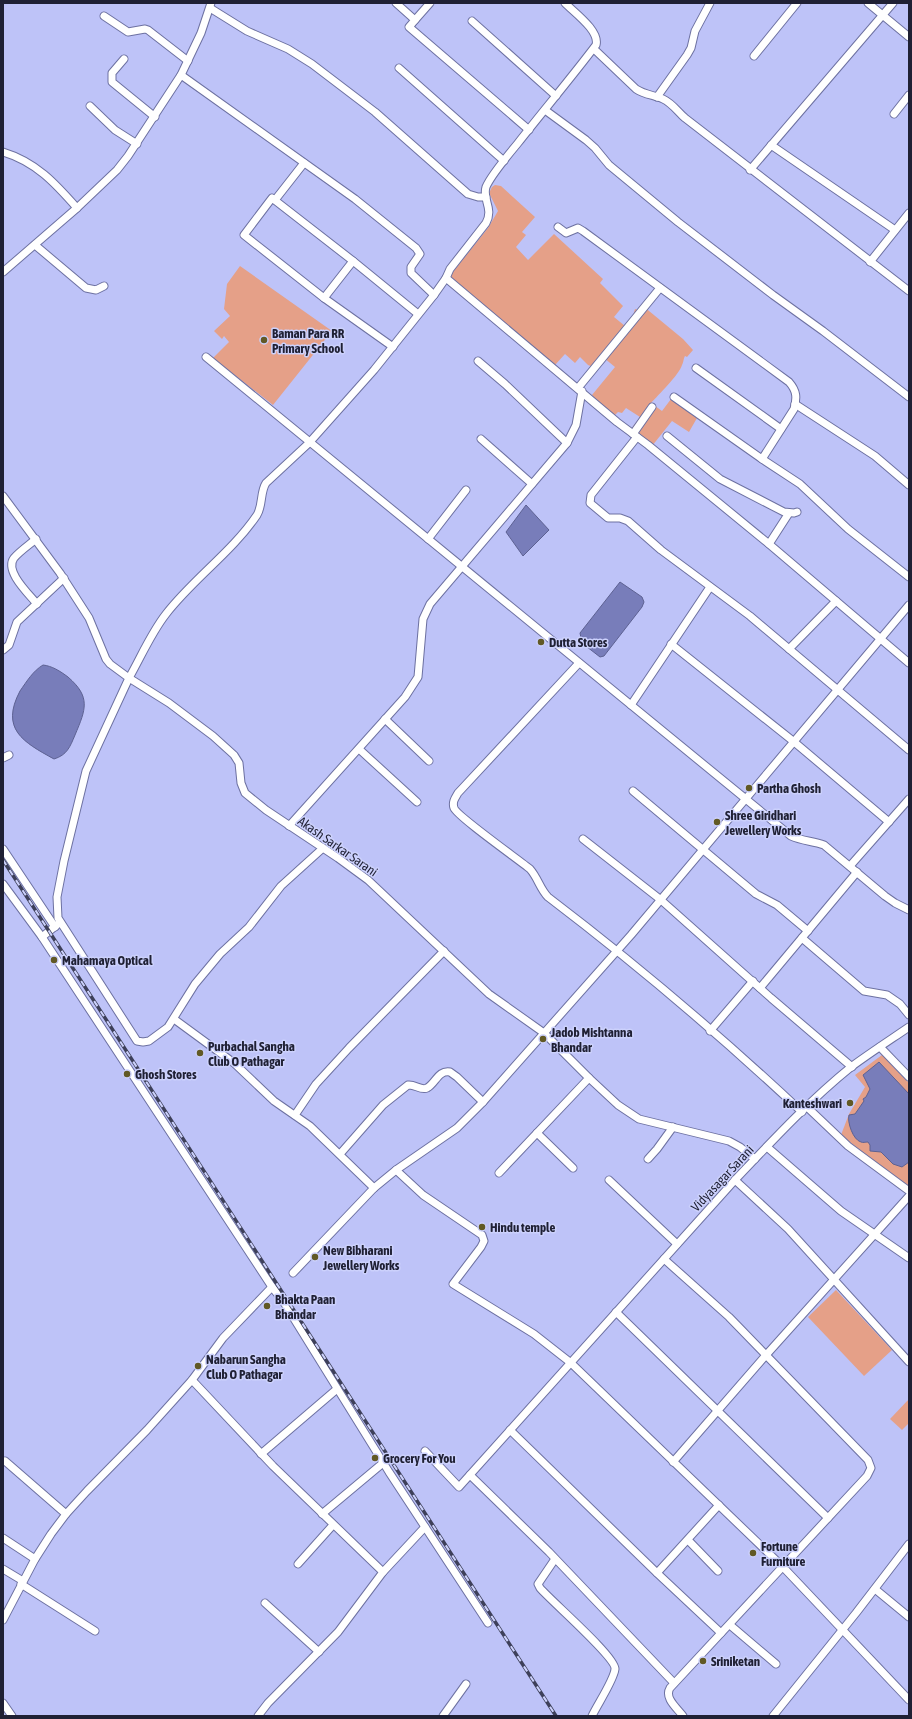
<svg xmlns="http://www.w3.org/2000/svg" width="912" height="1719" font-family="'Asap Condensed',sans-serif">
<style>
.green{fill:#e5a088}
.water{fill:#787dba;stroke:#5d6192}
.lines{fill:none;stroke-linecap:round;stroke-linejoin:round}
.minor-casing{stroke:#6d71a1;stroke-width:9}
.minor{stroke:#fff;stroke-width:7}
.rail-casing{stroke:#3e405a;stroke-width:3.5}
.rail{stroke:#ccd1fc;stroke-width:2;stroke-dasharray:6;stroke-linecap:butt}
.poi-dot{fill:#615925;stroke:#ccd1fc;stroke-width:1.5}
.labels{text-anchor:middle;stroke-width:3;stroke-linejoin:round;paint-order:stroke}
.poi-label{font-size:13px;font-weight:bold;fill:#1f2034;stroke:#ccd1fc;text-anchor:start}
.street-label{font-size:13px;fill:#1f2034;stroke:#ccd1fc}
</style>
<rect width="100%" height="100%" fill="#bec3f8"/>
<!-- green -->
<g class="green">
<path d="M495,185L501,186L535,217L522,232L526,235L516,247L528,260L554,234L603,279L600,283L623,306L614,317L625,326L633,316L635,309L638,310L640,306H643L683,339L693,350L687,357L685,356C683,360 684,361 682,365C679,375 658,395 651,403L662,411L671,399L697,418L689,432L672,421L652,446L631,429L640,417L626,408L622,413L618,412L614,416L594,400L595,398L592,395L615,367L604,358L596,368L588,365L580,357L575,363L565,354L555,365L450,279L452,273L488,228L498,211L489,193L492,187Z"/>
<path d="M240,266L332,331L273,405L213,358L229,342L224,336L222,339L214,331L230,316L224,309L227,284Z"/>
<path d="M882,1055L909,1083V1186L901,1183L841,1135L849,1114L865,1087L855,1075Z"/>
<path d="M836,1290L892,1350L864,1376L808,1317Z"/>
<path d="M909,1399V1423L902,1430L890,1419Z"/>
</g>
<!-- water -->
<g class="water">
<path d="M526,505L549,530L523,556L506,532Z"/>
<path d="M620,582L642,597L644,602L642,607L604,656L600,657L582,643L580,633Z"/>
<path d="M43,665C52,666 60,671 68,677C91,697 86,709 75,735C70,747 67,755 54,759C23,742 0,729 20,691C27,681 33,671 43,665Z"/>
<path d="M879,1062L909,1094V1162L902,1167L893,1164L881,1152L870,1151V1145L868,1142C865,1142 863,1143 861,1142C853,1140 847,1122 849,1115L855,1114L864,1101L863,1099L866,1097L870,1089L863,1075Z"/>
</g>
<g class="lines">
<!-- minor casing -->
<g class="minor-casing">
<g id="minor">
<path d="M396,3L415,20L409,27L529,130"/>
<path d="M868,3L909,37"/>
<path d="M210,8L247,31L288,49L312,64L375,112L468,194L478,197H486"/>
<path d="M104,16L128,32L145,29L148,30L188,61"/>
<path d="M415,20L430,3"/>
<path d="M472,21L556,96"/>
<path d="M594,49L636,89C645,95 654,95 663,99C672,103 678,112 685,118L909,291"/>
<path d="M754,56L797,3"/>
<path d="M124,59L112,73V82L155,117"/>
<path d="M399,68L504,161"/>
<path d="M181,75L355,199L416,248L420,254L411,267V273L434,295"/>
<path d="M657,97L687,55L691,48L695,31L710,3"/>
<path d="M90,106L115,130L137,144"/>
<path d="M545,110L586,140L595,148L609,165L678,222L773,295L823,331L909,397"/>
<path d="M894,114L909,95"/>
<path d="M771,145L895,230"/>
<path d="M3,152C36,162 55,183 77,208"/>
<path d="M750,170L893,3"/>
<path d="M275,200L304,163"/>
<path d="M558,227L566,233L578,228L583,231L789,382C797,391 797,398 794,409L762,459"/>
<path d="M35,245L86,288L96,290L104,286"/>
<path d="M870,262L909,213"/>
<path d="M3,272L77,208L117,170L128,156L181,75L201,33L211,3"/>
<path d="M446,278L617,422L648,445L769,544L909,663"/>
<path d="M324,298L353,261"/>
<path d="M393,347L324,298L244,235L272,198L353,261L418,314"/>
<path d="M206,357L791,836C802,841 813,841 824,845L885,896L895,903L909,910"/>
<path d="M478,361L505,384L567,443"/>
<path d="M696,368L781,429"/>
<path d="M578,388L660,288"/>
<path d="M674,397L762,459L800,484L848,529L909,577"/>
<path d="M795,404L875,456L909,485"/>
<path d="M633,434L652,407"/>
<path d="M667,436L720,479L784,512L794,513L797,512"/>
<path d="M637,437L591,495L590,503L608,518H620L628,521L661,550L750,616L909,750"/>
<path d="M481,439L532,484"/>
<path d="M3,496L60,573L89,618L106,659L110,664L129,678L86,771L64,861L57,897L58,918L137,1041L143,1042L149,1041L168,1027L195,984L220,954L249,927L281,886L323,848"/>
<path d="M36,539C29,545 20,551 14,558C4,571 29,594 37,604"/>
<path d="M428,539L466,490"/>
<path d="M769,544L789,513"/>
<path d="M671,644L793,741L889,822"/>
<path d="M789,649L836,601"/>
<path d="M3,650L9,645L17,622L64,578"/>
<path d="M579,663L458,793C455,798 452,802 454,808C457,816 519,860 530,869C538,878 540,889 548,897C636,964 721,1036 802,1112"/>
<path d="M631,705L710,587"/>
<path d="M385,719L429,761"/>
<path d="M359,749L417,802"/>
<path d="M3,758L9,755"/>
<path d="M633,791L756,894L777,905L808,931"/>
<path d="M289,826L405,697L418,677L423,619L430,604L567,443L576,425L582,391"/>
<path d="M583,839L661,900L771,998L852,1067"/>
<path d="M3,849L55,927"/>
<path d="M850,866L909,799"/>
<path d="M3,884L42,937L272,1287L283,1301L389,1472L488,1623"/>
<path d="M42,937L58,924"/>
<path d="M802,938L864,991L887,995L900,1004L909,1015"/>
<path d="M760,988L857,872"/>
<path d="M174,1019L234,1063L274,1101L310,1126L374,1188"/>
<path d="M710,1031L753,981"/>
<path d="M880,1047L909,1077"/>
<path d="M589,1078L618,1105L639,1119L729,1141L740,1147L755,1159"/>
<path d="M807,1107L848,1146L909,1191"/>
<path d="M295,1115L316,1084L349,1048L444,951"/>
<path d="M537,1133L573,1168"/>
<path d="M767,1147L841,1211L909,1258"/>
<path d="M340,1154L383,1105L408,1085C415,1084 421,1091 427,1088C436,1083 438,1070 450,1072L457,1077L483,1102"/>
<path d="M648,1159L657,1149L673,1127"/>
<path d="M396,1170L423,1195L482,1235L484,1241L481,1247L453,1284L534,1334L571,1363L782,1566L909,1700"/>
<path d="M499,1173L589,1078L544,1033L489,994L368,880L338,858L266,810L245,793L241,783L239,763L234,755L213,736L169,703L129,678C141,657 151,633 166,614C193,579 232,552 257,515C263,505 260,492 266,483L309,443L374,370L434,295L446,278L450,269L486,223C494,208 482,200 486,187C491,175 509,154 518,143C544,110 571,78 596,45C600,31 575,13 565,3"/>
<path d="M609,1180L677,1244"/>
<path d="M735,1180L788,1229L909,1362"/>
<path d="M664,1259L729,1317L868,1460L871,1468L867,1476L670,1688C664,1698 677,1708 683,1716"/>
<path d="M293,1273L374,1188L396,1170L457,1128L483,1102L631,935L909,605"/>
<path d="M616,1312L828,1518"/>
<path d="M192,1380L273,1466L383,1572"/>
<path d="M510,1430L657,1573L721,1633"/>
<path d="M425,1451L459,1487L735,1180C772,1141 809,1101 851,1067C870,1053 890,1040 909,1027"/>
<path d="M261,1454L337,1389"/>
<path d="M5,1461L66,1514"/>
<path d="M673,1462L767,1354L909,1196"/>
<path d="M470,1475L549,1552L674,1683"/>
<path d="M322,1514L383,1463"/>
<path d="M3,1538L35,1559"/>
<path d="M688,1540L718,1571"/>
<path d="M555,1559L538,1584L540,1588C551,1601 616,1657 615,1669C614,1680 597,1705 592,1716"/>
<path d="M298,1564L333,1525"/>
<path d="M3,1569L23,1581"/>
<path d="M657,1573L719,1505"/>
<path d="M21,1584L95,1631"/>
<path d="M875,1589L909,1617"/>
<path d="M265,1603L319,1652"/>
<path d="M3,1620L35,1559L51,1534L66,1514L87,1491L147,1430L192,1380L223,1338L272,1287"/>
<path d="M730,1625L776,1664"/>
<path d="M3,1703L12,1716"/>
<path d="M258,1716L268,1703L338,1632L383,1572L425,1527"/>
<path d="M443,1716L466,1684"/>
<path d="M773,1716L856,1613L909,1544"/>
</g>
</g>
<!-- minor -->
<use href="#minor" class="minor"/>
<!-- rail casing -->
<g class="rail-casing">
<path id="rail" d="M3,860L556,1716"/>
</g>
<!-- rail -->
<use href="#rail" class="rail"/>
</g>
<!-- markers -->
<g class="poi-dot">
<circle cx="264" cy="340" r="4"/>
<circle cx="541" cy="642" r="4"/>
<circle cx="749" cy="788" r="4"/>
<circle cx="717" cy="822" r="4"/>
<circle cx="54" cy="960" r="4"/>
<circle cx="543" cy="1039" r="4"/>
<circle cx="200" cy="1053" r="4"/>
<circle cx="127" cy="1074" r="4"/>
<circle cx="850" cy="1103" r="4"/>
<circle cx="482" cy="1227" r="4"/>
<circle cx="315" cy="1257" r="4"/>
<circle cx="267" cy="1306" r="4"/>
<circle cx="198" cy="1366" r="4"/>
<circle cx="375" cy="1458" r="4"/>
<circle cx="753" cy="1553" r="4"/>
<circle cx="703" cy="1661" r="4"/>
</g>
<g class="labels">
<!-- poi labels -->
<g class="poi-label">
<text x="272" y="338">Baman Para RR<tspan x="272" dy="15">Primary School</tspan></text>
<text x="549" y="647">Dutta Stores</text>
<text x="757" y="793">Partha Ghosh</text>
<text x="725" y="820">Shree Giridhari<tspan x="725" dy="15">Jewellery Works</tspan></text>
<text x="62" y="965">Mahamaya Optical</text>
<text x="551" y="1037">Jadob Mishtanna<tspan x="551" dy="15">Bhandar</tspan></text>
<text x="208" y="1051">Purbachal Sangha<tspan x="208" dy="15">Club O Pathagar</tspan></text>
<text x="135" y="1079">Ghosh Stores</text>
<text x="842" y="1108" text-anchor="end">Kanteshwari</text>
<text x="490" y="1232">Hindu temple</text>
<text x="323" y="1255">New Bibharani<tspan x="323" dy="15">Jewellery Works</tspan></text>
<text x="275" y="1304">Bhakta Paan<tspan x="275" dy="15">Bhandar</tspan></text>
<text x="206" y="1364">Nabarun Sangha<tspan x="206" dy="15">Club O Pathagar</tspan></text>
<text x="383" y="1463">Grocery For You</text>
<text x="761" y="1551">Fortune<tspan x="761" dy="15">Furniture</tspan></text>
<text x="711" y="1666">Sriniketan</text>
</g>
<!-- street labels -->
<g class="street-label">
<text transform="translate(338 846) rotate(35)" y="5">Akash Sarkar Sarani</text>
<text transform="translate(722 1178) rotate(-47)" y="5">Vidyasagar Sarani</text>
</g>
</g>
<!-- border -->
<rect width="912" height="1719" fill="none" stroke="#1f2034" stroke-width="8"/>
</svg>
